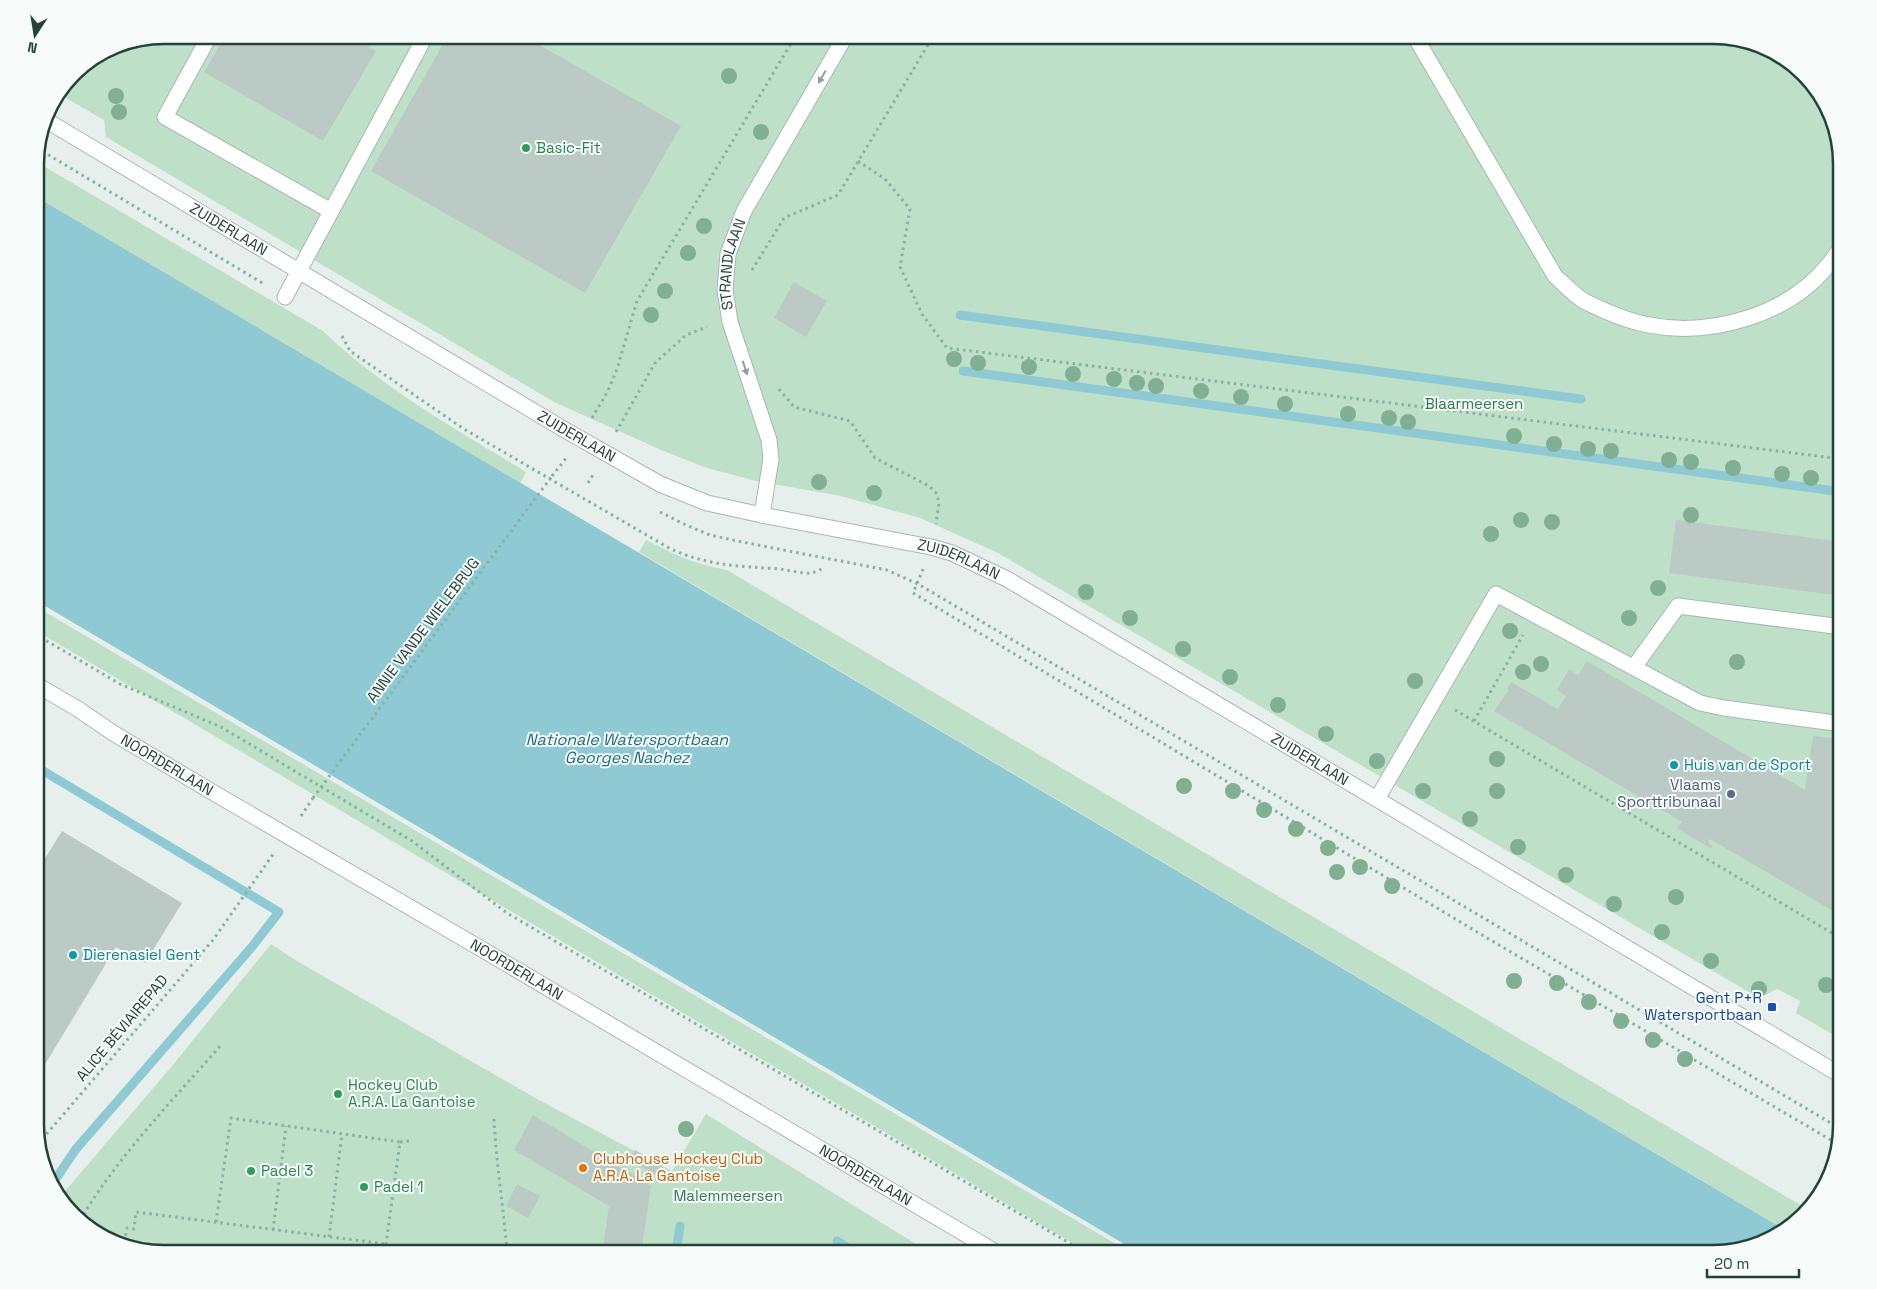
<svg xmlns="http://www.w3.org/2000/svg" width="1877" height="1289" font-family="'Space Grotesk',sans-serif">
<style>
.green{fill:#bfe0c8}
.water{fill:#8ec9d4}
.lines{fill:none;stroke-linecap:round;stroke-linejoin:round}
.stream{stroke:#8ec9d4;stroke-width:9}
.building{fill:#bbcac4}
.service-casing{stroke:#a8b8b2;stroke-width:17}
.minor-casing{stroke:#a8b8b2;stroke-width:17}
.tertiary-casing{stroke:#a8b8b2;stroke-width:17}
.path{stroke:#86b3a5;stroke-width:3;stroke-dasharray:2.5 4;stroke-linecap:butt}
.service{stroke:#fff;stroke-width:15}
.minor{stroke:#fff;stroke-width:15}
.tertiary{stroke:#fff;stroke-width:15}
.path-bridge{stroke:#86b3a5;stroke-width:3;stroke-dasharray:2.5 4;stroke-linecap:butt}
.tree{fill:#80af93}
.oneway{fill:#92a09c}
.leisure-dot{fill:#2e9e5b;stroke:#f7fbf9;stroke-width:2}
.culture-dot{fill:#0f9aa8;stroke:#f7fbf9;stroke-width:2}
.service-dot{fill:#5c6f8a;stroke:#f7fbf9;stroke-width:2}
.transit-dot{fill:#1a4fb4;stroke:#f7fbf9;stroke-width:2}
.food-dot{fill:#e8710a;stroke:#f7fbf9;stroke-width:2}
.labels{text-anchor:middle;stroke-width:4;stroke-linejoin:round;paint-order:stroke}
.leisure-label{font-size:15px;fill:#27864d;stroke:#f7fbf9;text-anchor:start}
.street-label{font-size:15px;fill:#24423a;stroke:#f7fbf9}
.park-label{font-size:15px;fill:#2d7a4b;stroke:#f7fbf9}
.culture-label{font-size:15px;fill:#0d838f;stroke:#f7fbf9;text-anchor:start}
.service-label{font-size:15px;fill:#4e5e75;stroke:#f7fbf9;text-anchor:end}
.transit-label{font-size:15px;fill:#164399;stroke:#f7fbf9;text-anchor:end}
.food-label{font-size:15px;fill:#c56008;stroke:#f7fbf9;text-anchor:start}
.water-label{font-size:16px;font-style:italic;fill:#1c6f80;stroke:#f7fbf9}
.rim{fill:none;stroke:#24423a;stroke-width:2.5}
</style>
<rect width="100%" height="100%" fill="#e6efeb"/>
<!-- green -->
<g class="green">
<path d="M164,35H1713L1785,57L1829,107L1842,164V1040L1796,1013L1800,1001L1777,989L1759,998L998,553L920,518L841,496L756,481L707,468L661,450L554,402L106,137L104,120L59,94L73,73L115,45Z"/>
<path d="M35,161L323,331C382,388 456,429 526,472L520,483L35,196Z"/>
<path d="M646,540C675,555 695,564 727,570L1807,1209L1785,1230L639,552Z"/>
<path d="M35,606L1133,1254H1091L35,630Z"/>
<path d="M271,944L297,961L537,1099L672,1171L706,1114L932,1254H164L92,1232L60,1197L172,1066Z"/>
</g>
<!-- water -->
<path class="water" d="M35,196L1785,1230L1777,1237L1713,1254H1141L35,600Z"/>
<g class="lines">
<!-- stream -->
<g class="stream">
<path d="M960,315L1581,399"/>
<path d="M963,371L1842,492"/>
<path d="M35,766L279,912L251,948L76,1149L51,1186"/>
<path d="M837,1241L858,1254"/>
<path d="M676,1254L680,1226"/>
</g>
</g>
<!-- building -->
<g class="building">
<path d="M226,35H375L368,47L376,51L323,141L204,72Z"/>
<path d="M448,35H522L681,126L585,293L371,171Z"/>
<path d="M794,282L827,301L806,337L774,318Z"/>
<path d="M1676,520L1842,542V596L1669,573Z"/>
<path d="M1587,661L1805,790L1813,736L1842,739V916L1710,839L1708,843L1713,847L1712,849L1676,828L1682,822L1494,711L1509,690L1507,689L1511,682L1558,709L1566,696L1557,690L1569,669L1578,675Z"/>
<path d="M62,831L182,903L145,963L116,947L35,1081V875Z"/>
<path d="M533,1115L651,1186L641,1254H602L609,1206L514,1150Z"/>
<path d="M635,1150L661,1165L655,1174L629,1160Z"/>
<path d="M517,1184L540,1196L528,1218L506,1206Z"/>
</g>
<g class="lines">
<!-- service casing -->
<g class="service-casing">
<g id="service">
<path d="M210,35L165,117L331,211"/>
<path d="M1414,35L1555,276C1564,284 1574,295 1584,301C1604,311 1627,321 1649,325C1711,337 1789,315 1829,264C1834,258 1838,251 1842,245"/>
<path d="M285,297L426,35"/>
<path d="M1634,667L1678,606L1842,627"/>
<path d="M1377,799L1496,594L1700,703L1724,708L1842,724"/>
</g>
</g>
<!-- minor casing -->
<g class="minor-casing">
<g id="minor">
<path id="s1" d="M762,515L771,459L769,440L730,322L725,290L728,254L744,211L846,35"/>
</g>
</g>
<!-- tertiary casing -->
<g class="tertiary-casing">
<g id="tertiary">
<path id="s2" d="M44,119L565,430L660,484L707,503L762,515L931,547L952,553L1007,579L1842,1076"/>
<path id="s3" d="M35,684L78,709L113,733L214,793L485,951L999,1254"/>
</g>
</g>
<!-- path -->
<g class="path">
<path d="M37,148L264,284"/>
<path d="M858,161L885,179L910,209L900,267L922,314L947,348L1842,459"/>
<path d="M752,270L784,218L838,195L934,35"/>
<path d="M342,336L350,351L464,429L669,548C707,566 739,566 780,569C789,570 802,574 811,573C814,573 818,570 822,569"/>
<path d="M779,389L794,407L850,421L875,458L929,486L936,493L939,502L936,524"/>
<path d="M592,418L608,391L617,369L637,301L796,35"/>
<path d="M616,432L655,363L686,335L707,327"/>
<path d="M552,476L567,457"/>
<path d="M588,483L594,473"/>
<path d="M660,512L686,525L710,535L742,542L887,570L918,584L1841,1129"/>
<path d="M923,569L913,593L1482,935L1836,1143"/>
<path d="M35,634L120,684L221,727L412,841L507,913L1088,1254"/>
<path d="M1455,710L1842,939"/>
<path d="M1474,721L1523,635"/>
<path d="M301,816L313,798"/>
<path d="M494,1119C496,1164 504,1209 507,1254"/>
<path d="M400,1142L410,1141"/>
<path d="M38,1144L213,940L274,853"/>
<path d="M80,1220C119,1155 173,1100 222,1044"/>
<path d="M216,1222L231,1118L400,1142L386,1244"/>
<path d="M273,1230L286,1126"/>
<path d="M329,1237L342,1134"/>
<path d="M124,1242L127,1228L134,1229L136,1212L386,1244L385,1254"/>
</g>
<!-- service -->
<use href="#service" class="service"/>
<!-- minor -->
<use href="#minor" class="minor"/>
<!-- tertiary -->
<use href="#tertiary" class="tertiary"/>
<!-- path-bridge -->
<path class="path-bridge" d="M313,798L552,476"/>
</g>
<!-- trees -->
<g class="tree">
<circle cx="729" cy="76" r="8"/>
<circle cx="116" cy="96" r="8"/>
<circle cx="119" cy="112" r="8"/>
<circle cx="761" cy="132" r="8"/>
<circle cx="704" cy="226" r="8"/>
<circle cx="688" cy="253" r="8"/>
<circle cx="665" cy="291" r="8"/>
<circle cx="651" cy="315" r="8"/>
<circle cx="954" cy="359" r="8"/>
<circle cx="978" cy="363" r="8"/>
<circle cx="1029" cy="367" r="8"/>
<circle cx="1073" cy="374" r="8"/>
<circle cx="1114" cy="379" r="8"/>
<circle cx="1137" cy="383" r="8"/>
<circle cx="1156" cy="386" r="8"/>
<circle cx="1201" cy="391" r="8"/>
<circle cx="1241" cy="397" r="8"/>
<circle cx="1285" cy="404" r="8"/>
<circle cx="1348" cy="414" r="8"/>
<circle cx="1389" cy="418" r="8"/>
<circle cx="1408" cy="422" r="8"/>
<circle cx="1514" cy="436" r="8"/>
<circle cx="1554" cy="444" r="8"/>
<circle cx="1588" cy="449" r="8"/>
<circle cx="1611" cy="451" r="8"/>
<circle cx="1669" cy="460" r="8"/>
<circle cx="1691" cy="462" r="8"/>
<circle cx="1733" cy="468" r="8"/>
<circle cx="1782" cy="474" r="8"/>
<circle cx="1811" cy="478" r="8"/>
<circle cx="819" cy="482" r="8"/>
<circle cx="874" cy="493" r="8"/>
<circle cx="1691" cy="515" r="8"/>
<circle cx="1521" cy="520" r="8"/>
<circle cx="1552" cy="522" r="8"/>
<circle cx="1491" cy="534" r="8"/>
<circle cx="1658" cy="588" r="8"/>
<circle cx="1086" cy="592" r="8"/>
<circle cx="1130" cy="618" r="8"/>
<circle cx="1629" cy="618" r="8"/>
<circle cx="1510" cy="631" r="8"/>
<circle cx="1183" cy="649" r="8"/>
<circle cx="1737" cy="662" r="8"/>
<circle cx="1541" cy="664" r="8"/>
<circle cx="1523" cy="672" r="8"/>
<circle cx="1230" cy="677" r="8"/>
<circle cx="1415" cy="681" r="8"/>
<circle cx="1278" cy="705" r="8"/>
<circle cx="1326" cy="734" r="8"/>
<circle cx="1497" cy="759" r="8"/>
<circle cx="1377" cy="761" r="8"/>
<circle cx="1184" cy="786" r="8"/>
<circle cx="1233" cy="791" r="8"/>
<circle cx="1423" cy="791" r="8"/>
<circle cx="1497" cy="791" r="8"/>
<circle cx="1264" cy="810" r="8"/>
<circle cx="1470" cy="819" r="8"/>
<circle cx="1296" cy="829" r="8"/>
<circle cx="1518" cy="847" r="8"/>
<circle cx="1328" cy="848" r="8"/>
<circle cx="1360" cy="867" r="8"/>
<circle cx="1337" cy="872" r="8"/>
<circle cx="1566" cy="875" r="8"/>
<circle cx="1392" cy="886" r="8"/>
<circle cx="1676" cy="897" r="8"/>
<circle cx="1614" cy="904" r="8"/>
<circle cx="1662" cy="932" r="8"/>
<circle cx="1711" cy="961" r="8"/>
<circle cx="1514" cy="981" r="8"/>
<circle cx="1557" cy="983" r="8"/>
<circle cx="1826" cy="985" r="8"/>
<circle cx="1759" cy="989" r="8"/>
<circle cx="1589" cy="1002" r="8"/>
<circle cx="1621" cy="1021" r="8"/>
<circle cx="1653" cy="1040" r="8"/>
<circle cx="1685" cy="1059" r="8"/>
<circle cx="686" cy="1129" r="8"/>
</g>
<!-- one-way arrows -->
<defs><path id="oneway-solid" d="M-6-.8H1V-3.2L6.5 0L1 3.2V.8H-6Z" transform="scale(1.25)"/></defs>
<g class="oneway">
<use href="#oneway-solid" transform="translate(822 77) rotate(120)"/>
<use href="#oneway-solid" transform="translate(745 368) rotate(72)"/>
</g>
<!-- markers -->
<g class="leisure-dot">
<circle cx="526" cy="148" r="5"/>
<circle cx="338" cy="1094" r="5"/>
<circle cx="251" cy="1171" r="5"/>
<circle cx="364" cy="1187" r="5"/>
</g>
<g class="culture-dot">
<circle cx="1674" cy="765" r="5"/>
<circle cx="73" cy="955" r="5"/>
</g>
<circle class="service-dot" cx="1731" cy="794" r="5"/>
<rect class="transit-dot" x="1767" y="1002" width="10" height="10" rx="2.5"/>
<circle class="food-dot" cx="583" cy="1168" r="5"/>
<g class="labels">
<!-- leisure labels -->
<g class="leisure-label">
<text x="536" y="153">Basic-Fit</text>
<text x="348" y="1090">Hockey Club<tspan x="348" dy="17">A.R.A. La Gantoise</tspan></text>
<text x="261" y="1176">Padel 3</text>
<text x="374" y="1192">Padel 1</text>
</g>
<!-- street labels -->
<g class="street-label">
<text dy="5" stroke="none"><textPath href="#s2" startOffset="215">ZUIDERLAAN</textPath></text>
<text dy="5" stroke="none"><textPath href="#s1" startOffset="259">STRANDLAAN</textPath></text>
<text dy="5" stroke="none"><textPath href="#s2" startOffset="620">ZUIDERLAAN</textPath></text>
<text dy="5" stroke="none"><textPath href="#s2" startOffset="1025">ZUIDERLAAN</textPath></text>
<text transform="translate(423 630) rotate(-53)" y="5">ANNIE VANDE WIELEBRUG</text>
<text dy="5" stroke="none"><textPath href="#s2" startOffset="1430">ZUIDERLAAN</textPath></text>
<text dy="5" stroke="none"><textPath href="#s3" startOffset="155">NOORDERLAAN</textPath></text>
<text dy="5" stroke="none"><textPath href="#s3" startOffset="560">NOORDERLAAN</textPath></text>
<text transform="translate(122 1028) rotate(-50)" y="5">ALICE BÉVIAIREPAD</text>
<text dy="5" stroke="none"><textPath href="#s3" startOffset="965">NOORDERLAAN</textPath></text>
</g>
<!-- park labels -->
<g class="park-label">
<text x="1474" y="409">Blaarmeersen</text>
<text x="728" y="1201">Malemmeersen</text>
</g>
<!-- culture labels -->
<g class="culture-label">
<text x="1684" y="770">Huis van de Sport</text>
<text x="83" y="960">Dierenasiel Gent</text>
</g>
<!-- service labels -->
<g class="service-label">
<text x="1721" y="790">Vlaams<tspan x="1721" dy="17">Sporttribunaal</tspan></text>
</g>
<!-- transit labels -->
<g class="transit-label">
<text x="1762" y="1003">Gent P+R<tspan x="1762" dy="17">Watersportbaan</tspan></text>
</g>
<!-- food labels -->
<g class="food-label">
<text x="593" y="1164">Clubhouse Hockey Club<tspan x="593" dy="17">A.R.A. La Gantoise</tspan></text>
</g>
<!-- water labels -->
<g class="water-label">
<text x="627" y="745">Nationale Watersportbaan<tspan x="627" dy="18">Georges Nachez</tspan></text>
</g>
</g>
<!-- crop -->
<path d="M0 0H1877V1289H0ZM164 44H1713A120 120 0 0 1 1833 164V1125A120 120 0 0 1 1713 1245H164A120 120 0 0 1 44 1125V164A120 120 0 0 1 164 44Z" fill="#f7fbf9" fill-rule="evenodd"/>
<path class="rim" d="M164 44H1713A120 120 0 0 1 1833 164V1125A120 120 0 0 1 1713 1245H164A120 120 0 0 1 44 1125V164A120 120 0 0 1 164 44Z"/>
<!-- north arrow -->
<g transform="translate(35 35) rotate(192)" stroke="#f7fbf9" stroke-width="4" paint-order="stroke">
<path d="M0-4L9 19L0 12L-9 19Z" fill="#24423a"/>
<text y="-8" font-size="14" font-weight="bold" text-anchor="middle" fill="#24423a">N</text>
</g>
<!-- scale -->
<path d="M1707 1269v8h92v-8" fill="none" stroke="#24423a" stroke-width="2.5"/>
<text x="1714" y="1269" font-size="15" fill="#24423a" stroke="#f7fbf9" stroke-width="4" paint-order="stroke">20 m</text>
</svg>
